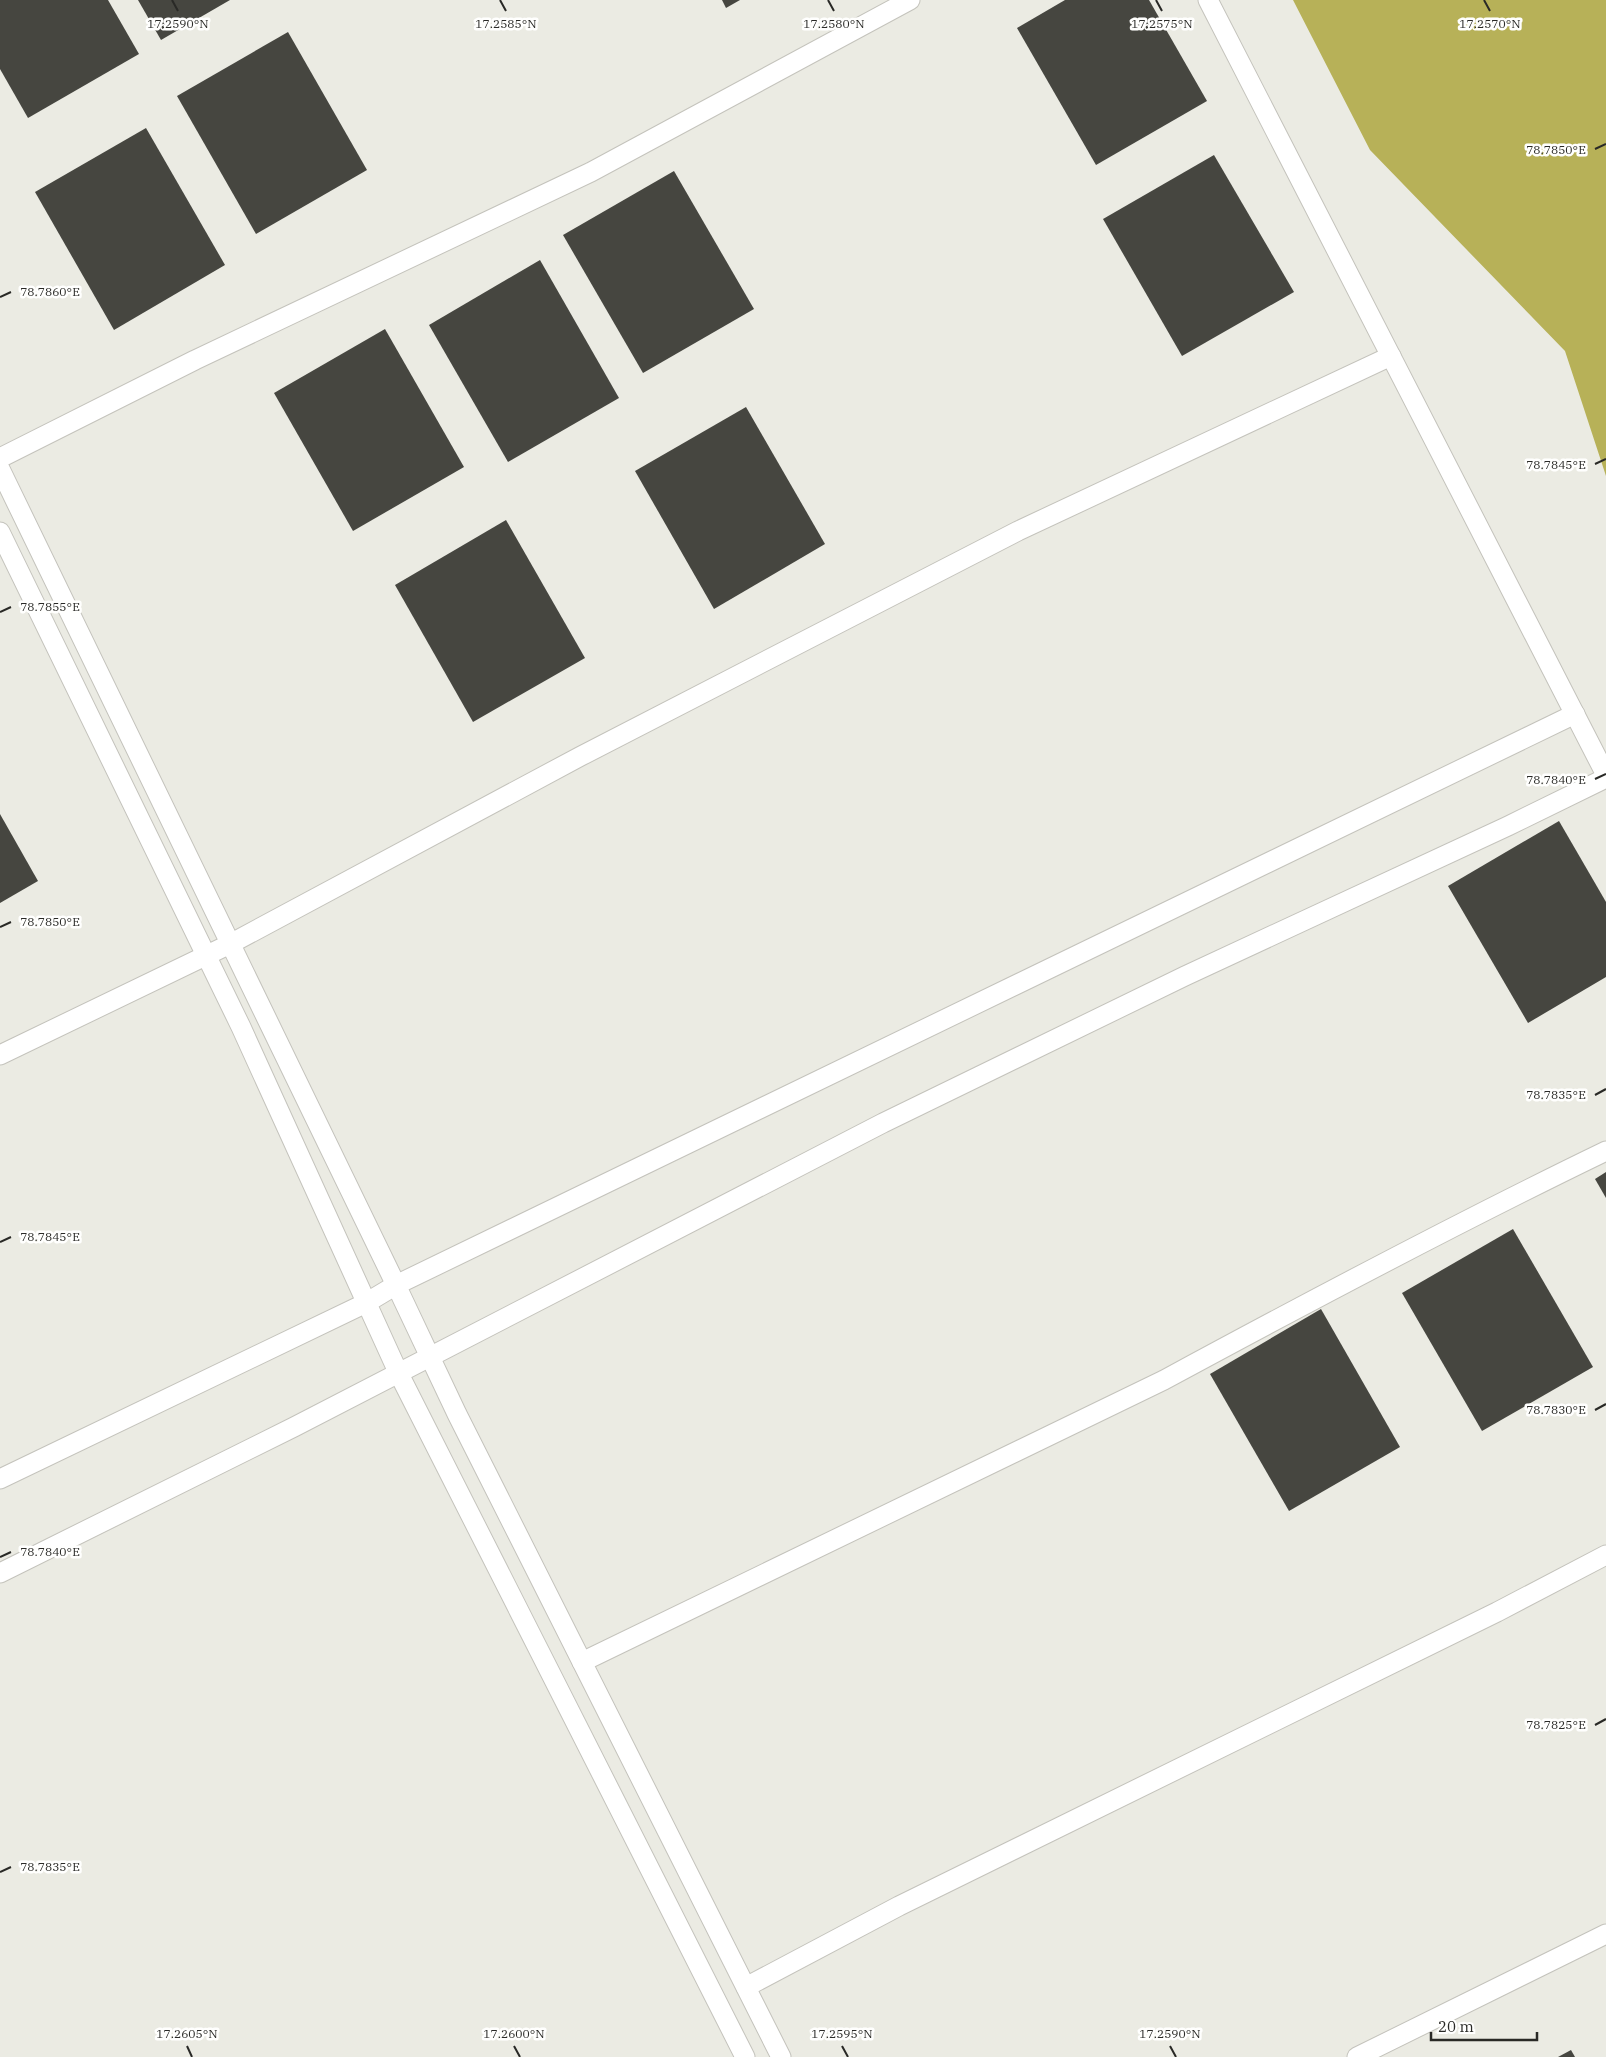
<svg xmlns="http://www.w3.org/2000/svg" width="1606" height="2057" font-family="'IBM Plex Serif',serif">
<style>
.forest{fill:#b7b158}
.building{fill:#464640}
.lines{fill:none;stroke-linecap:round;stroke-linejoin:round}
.service-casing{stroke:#c4c3bc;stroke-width:21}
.service{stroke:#fff;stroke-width:19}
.ticks{fill:none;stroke:#292926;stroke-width:2}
.ticks-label{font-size:12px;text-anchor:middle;fill:#292926;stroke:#fffffe;stroke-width:5;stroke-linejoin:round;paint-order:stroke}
</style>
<rect width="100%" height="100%" fill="#ebebe3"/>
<!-- forest -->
<path class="forest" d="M1293,0H1606V476L1565,351L1370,150Z"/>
<!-- building -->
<g class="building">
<path d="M0,0H108L139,54L28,118L0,69Z"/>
<path d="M138,0H230L161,40Z"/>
<path d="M722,0H740L726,8Z"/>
<path d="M1065,0H1149L1207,101L1096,165L1017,28Z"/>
<path d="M288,32L367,170L256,234L177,96Z"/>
<path d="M146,128L225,265L114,330L35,192Z"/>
<path d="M1214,155L1294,292L1182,356L1103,219Z"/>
<path d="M674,171L754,309L643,373L563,235Z"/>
<path d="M540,260L619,398L508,462L429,325Z"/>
<path d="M385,329L464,467L353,531L274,393Z"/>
<path d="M746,407L825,544L714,609L635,471Z"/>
<path d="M506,520L585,658L473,722L395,585Z"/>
<path d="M0,814L38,881L0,903Z"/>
<path d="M1559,821L1606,902V977L1528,1023L1448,886Z"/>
<path d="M1606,1172V1198L1595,1179Z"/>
<path d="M1513,1229L1593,1367L1482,1431L1402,1293Z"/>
<path d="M1321,1309L1400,1447L1289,1511L1210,1374Z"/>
<path d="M1571,2050L1575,2057H1558Z"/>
</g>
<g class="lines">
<!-- service casing -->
<g class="service-casing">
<g id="service">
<path d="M1208,0L1606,775"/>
<path d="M0,458L195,360L591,172L910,0"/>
<path d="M0,469L396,1285L457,1414L781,2057"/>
<path d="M0,532L241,1027L398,1372L745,2057"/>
<path d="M0,1055L230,944L581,756L1018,531L1391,356"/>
<path d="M0,1479L366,1303L396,1285L1575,714"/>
<path d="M0,1573L294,1427L883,1123L1185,976L1508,826L1606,778"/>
<path d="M582,1662L1164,1380C1310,1301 1457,1223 1606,1151"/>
<path d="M746,1987L899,1906L1497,1612L1606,1555"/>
<path d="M1357,2057L1606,1934"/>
</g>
</g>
<!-- service -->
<use href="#service" class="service"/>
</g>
<!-- ticks -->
<path class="ticks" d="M172,0L178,11M500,0L506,11M828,0L834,11M1156,0L1162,11M1484,0L1490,11M1595,149L1606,144M0,297L11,292M1595,464L1606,459M0,612L11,607M1595,779L1606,774M0,927L11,922M1595,1095L1606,1089M0,1242L11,1237M1595,1410L1606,1404M0,1557L11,1552M1595,1725L1606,1719M0,1872L11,1867M187,2046L192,2057M514,2046L520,2057M842,2046L848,2057M1170,2046L1176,2057"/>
<g class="ticks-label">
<text x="834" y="28">17.2580°N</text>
<text x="1162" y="28">17.2575°N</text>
<text x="1490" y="28">17.2570°N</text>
<text x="178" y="28">17.2590°N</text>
<text x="506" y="28">17.2585°N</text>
<text x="1556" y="154">78.7850°E</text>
<text x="50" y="296">78.7860°E</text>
<text x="1556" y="469">78.7845°E</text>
<text x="50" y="611">78.7855°E</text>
<text x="1556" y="784">78.7840°E</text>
<text x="50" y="926">78.7850°E</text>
<text x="1556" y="1099">78.7835°E</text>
<text x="50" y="1241">78.7845°E</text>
<text x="1556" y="1414">78.7830°E</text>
<text x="50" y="1556">78.7840°E</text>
<text x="1556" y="1729">78.7825°E</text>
<text x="50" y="1871">78.7835°E</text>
<text x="187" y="2038">17.2605°N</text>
<text x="514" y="2038">17.2600°N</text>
<text x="842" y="2038">17.2595°N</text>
<text x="1170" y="2038">17.2590°N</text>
</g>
<!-- scale -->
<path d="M1431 2032v8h106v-8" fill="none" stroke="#292926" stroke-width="2.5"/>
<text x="1438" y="2032" font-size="15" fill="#292926" stroke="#fffffe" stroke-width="4" paint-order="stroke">20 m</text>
</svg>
